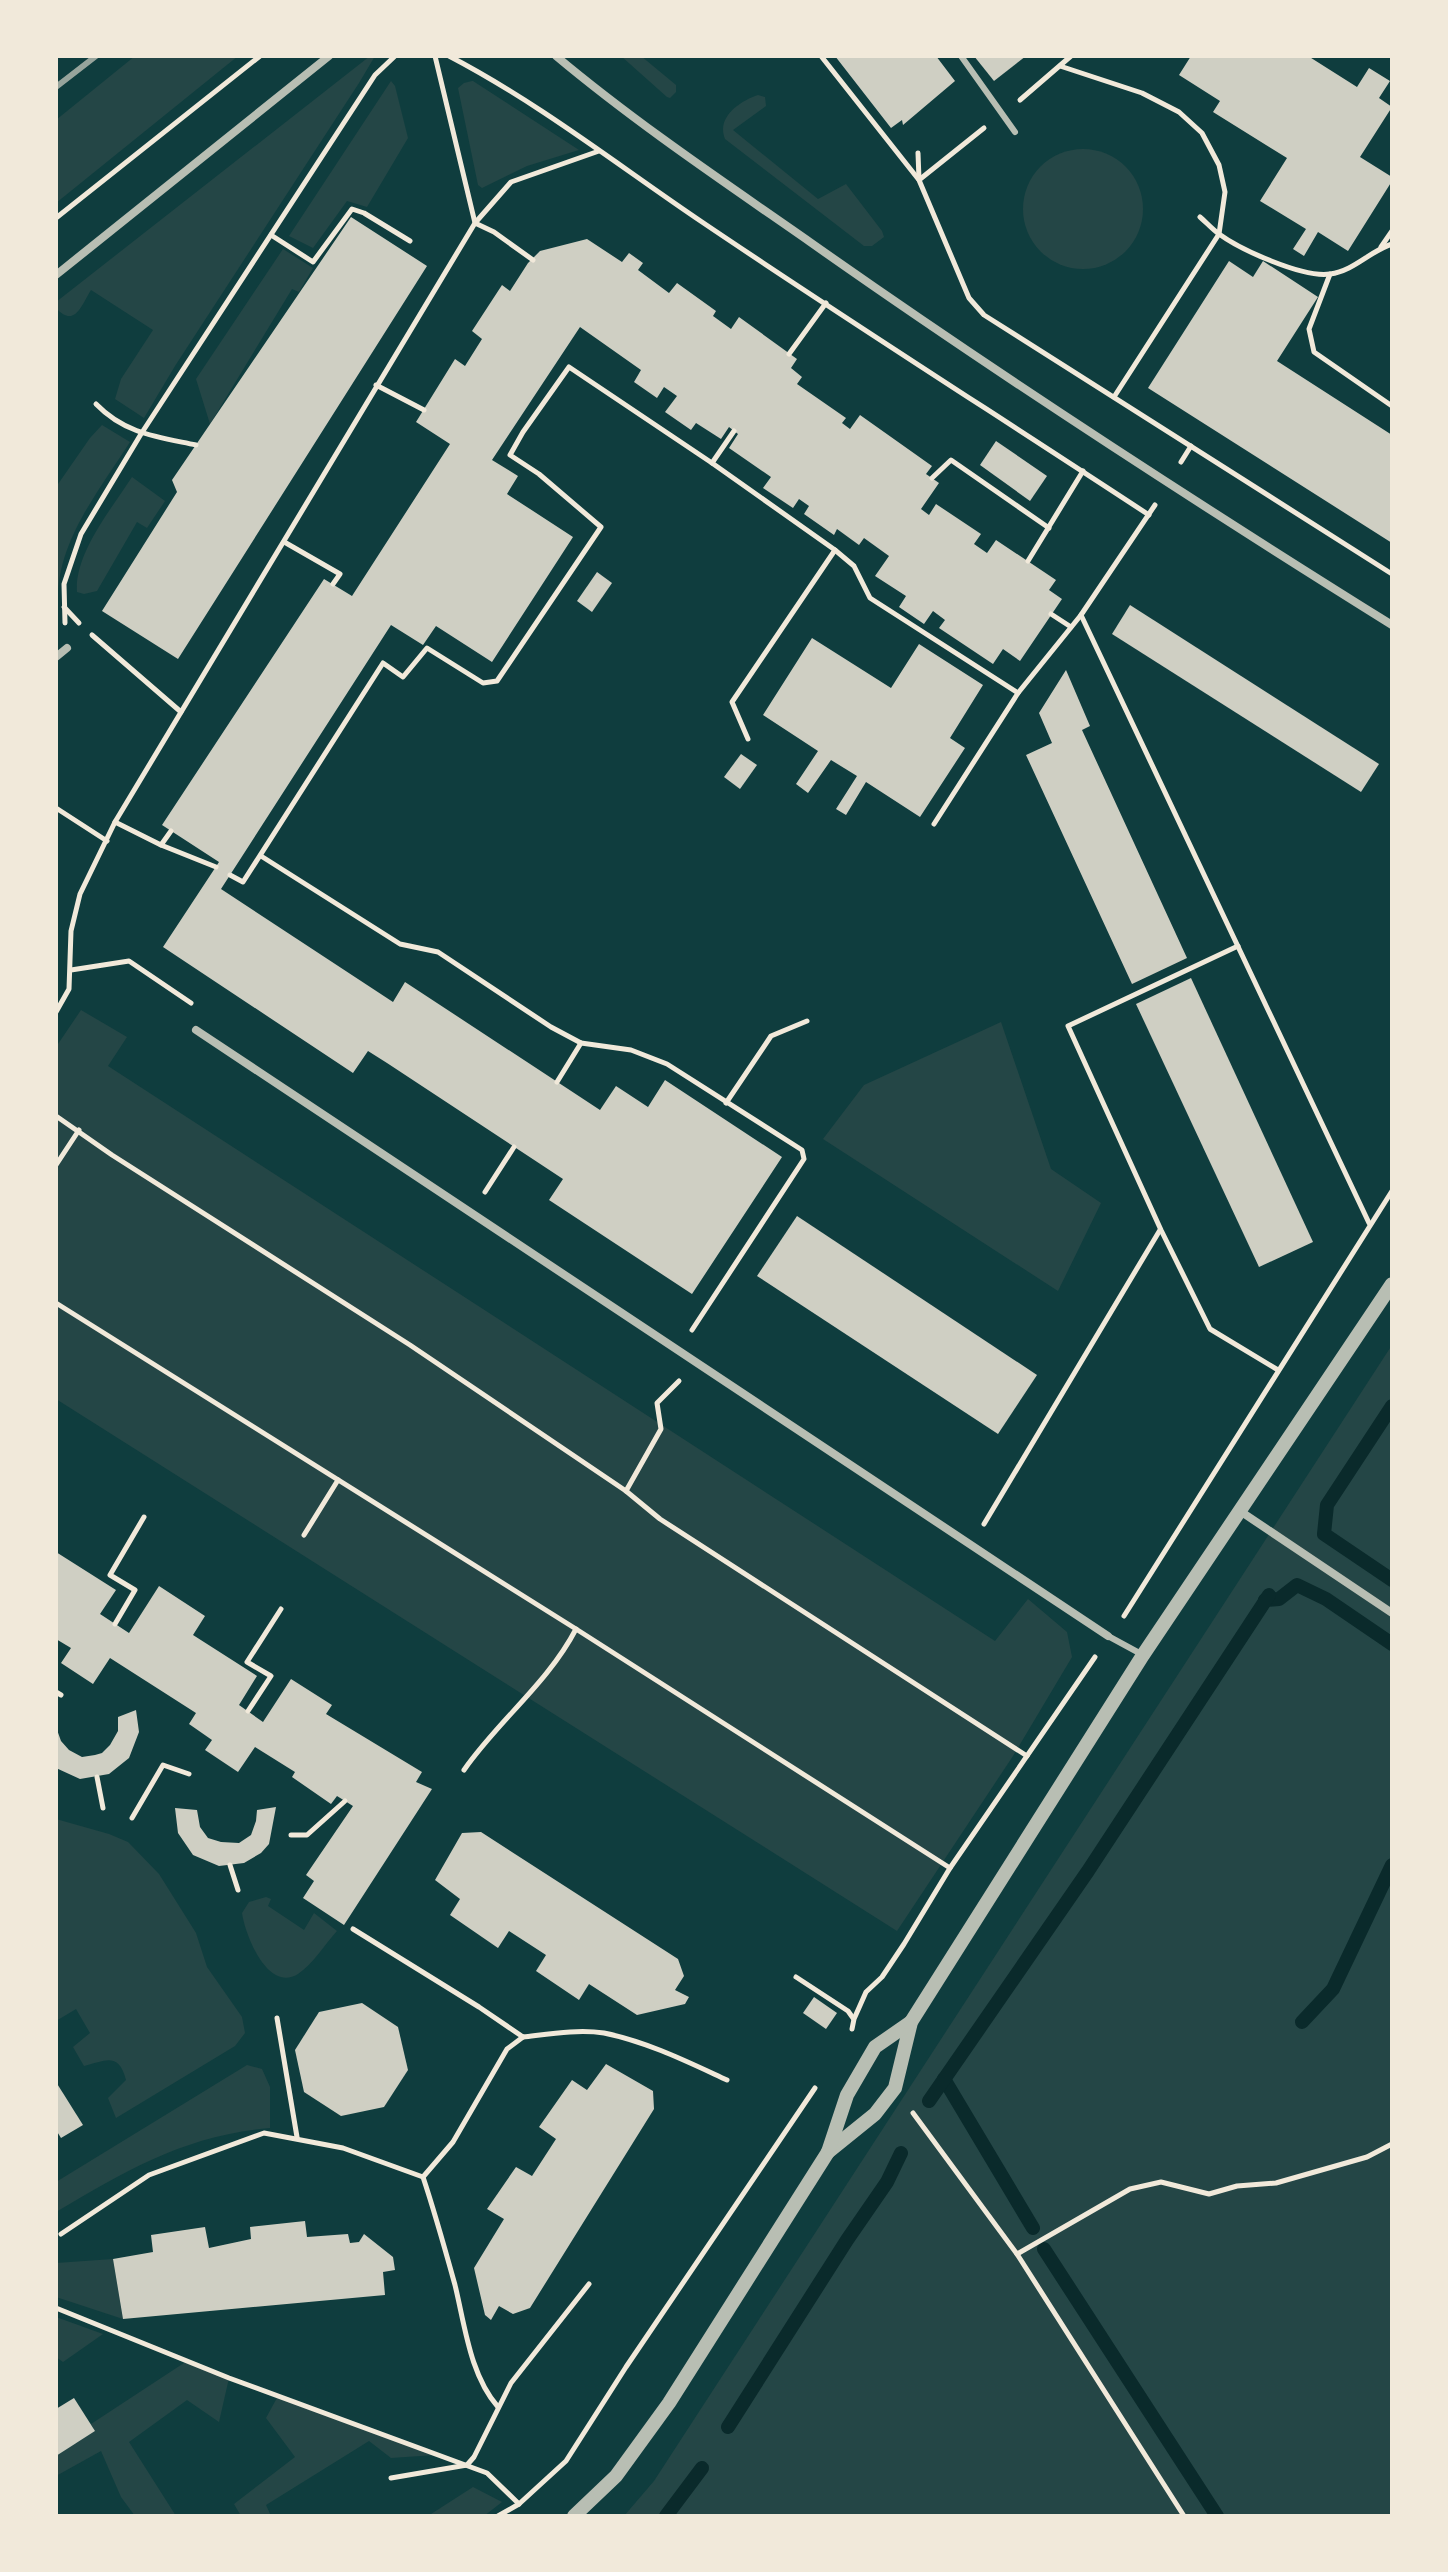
<svg xmlns="http://www.w3.org/2000/svg" width="1448" height="2572" font-family="Commissioner,sans-serif">
<style>
.green{fill:#244646}
.lines{fill:none;stroke-linecap:round;stroke-linejoin:round}
.stream{stroke:#0a2a2b;stroke-width:14}
.building{fill:#cfcfc3}
.path{stroke:#f1e9da;stroke-width:5}
.service{stroke:#b8beb3;stroke-width:6}
.minor{stroke:#b8beb3;stroke-width:8}
.tertiary{stroke:#b8beb3;stroke-width:14}
.rail{stroke:#97a49c;stroke-width:6}
</style>
<rect width="100%" height="100%" fill="#0f3d3e"/>
<!-- green -->
<g class="green">
<path d="M135,56H238L56,203V120Z"/>
<path d="M370,56H375L359,83L175,366L144,418L115,399L121,379L153,330L91,290C82,304 75,329 56,308V302Z"/>
<path d="M621,56H641L676,85V92L670,98L667,97Z"/>
<path d="M391,81L395,86L408,138L367,207L347,201L313,248L289,236Z"/>
<path d="M472,81H473L579,150L527,166L482,188L478,185L458,88L464,83Z"/>
<path d="M758,95L765,97L766,106L733,130L818,199L846,184L882,231L884,237L872,246H864L725,139C716,117 740,101 758,95Z"/>
<circle cx="1083" cy="209" r="60"/>
<path d="M283,249L313,268L299,292L292,289L210,424L196,379Z"/>
<path d="M102,425L130,442C99,491 55,543 58,605H56V487L90,438Z"/>
<path d="M132,477L165,501L147,528L137,522L97,591L84,594L77,592C74,554 112,508 132,477Z"/>
<path d="M81,1010L127,1037L108,1066L995,1641L1028,1599L1067,1632L1072,1657L1013,1756L897,1931L56,1399V1047Z"/>
<path d="M1001,1022L1051,1169L1101,1203L1058,1291L823,1139L864,1085Z"/>
<path d="M1392,1345V2516H624L654,2481Z"/>
<path d="M56,1819L109,1834L128,1842L159,1874L196,1933L207,1967L242,2017L245,2033L235,2046L116,2118L108,2098L126,2080C119,2052 106,2060 84,2066L73,2047L90,2033L76,2009L56,2021Z"/>
<path d="M266,1897L271,1899L268,1906L304,1930L314,1913L337,1931C325,1944 313,1964 298,1974C267,1993 245,1934 242,1913L249,1902Z"/>
<path d="M247,2065L262,2069L270,2087V2128C186,2135 127,2170 56,2212V2182Z"/>
<path d="M113,2259L123,2319L56,2297V2263Z"/>
<path d="M56,2317L103,2334L63,2362L56,2357Z"/>
<path d="M187,2361L229,2378L219,2422L187,2400L129,2442L176,2516H135L121,2497L101,2451L56,2476V2456L95,2431L91,2424Z"/>
<path d="M278,2396L435,2455L391,2458L369,2441L266,2505L271,2516H241L234,2504L295,2457L266,2418Z"/>
<path d="M473,2487L502,2502L484,2516H428Z"/>
</g>
<g class="lines">
<!-- stream -->
<g class="stream">
<path d="M1392,1406L1327,1505L1324,1534L1392,1580"/>
<path d="M1265,1600L1279,1599L1297,1585L1326,1599L1392,1644"/>
<path d="M1302,2022L1333,1989L1392,1865"/>
<path d="M944,2079L1033,2228"/>
<path d="M929,2101L1088,1871L1269,1595"/>
<path d="M1044,2249L1217,2516"/>
<path d="M728,2427L847,2240L887,2182L901,2153"/>
<path d="M666,2516L702,2468"/>
</g>
</g>
<!-- building -->
<g class="building">
<path d="M835,56H936L955,81L903,125L902,120L891,128Z"/>
<path d="M974,56H1026L994,81Z"/>
<path d="M1191,56H1308L1357,87L1369,68L1390,81L1379,98L1392,107L1360,157L1392,177V181L1348,251L1318,232L1304,256L1293,249L1306,229L1260,201L1287,158L1213,112L1220,101L1179,75Z"/>
<path d="M351,217L427,266L178,659L102,611L177,492L172,480Z"/>
<path d="M587,239L622,262L629,253L643,263L638,270L669,293L677,283L716,311L713,316L731,329L739,317L797,359L791,368L802,377L797,384L846,418L842,423L850,429L860,415L932,466L926,474L939,483L921,509L929,515L936,504L981,534L974,544L987,553L996,540L1056,580L1049,590L1062,599L1020,661L1003,649L993,664L939,628L945,620L933,611L924,624L899,607L906,596L875,576L889,556L864,538L859,545L837,529L834,535L804,514L809,506L799,499L793,508L763,488L771,477L729,448L738,434L729,427L721,439L696,423L691,430L665,412L677,396L664,387L657,398L634,382L641,370L580,327L492,460L518,476L507,494L573,537L492,662L436,626L423,645L391,625L221,889L393,1002L405,982L600,1110L616,1086L648,1107L665,1080L782,1157L692,1294L549,1200L563,1179L387,1063L368,1051L353,1073L163,947L219,862L162,825L324,579L352,596L450,444L416,422L455,359L465,366L482,339L472,331L502,285L510,291L528,263L540,251Z"/>
<path d="M1229,261L1253,277L1263,261L1318,297L1277,361L1392,435V543L1148,388Z"/>
<path d="M996,441L1047,476L1030,501L980,465Z"/>
<path d="M597,572L612,583L592,612L577,601Z"/>
<path d="M1130,605L1379,764L1361,792L1112,634Z"/>
<path d="M812,638L891,688L919,644L983,685L950,738L965,748L920,817L866,782L846,815L836,809L857,776L831,760L808,793L796,784L818,751L763,715Z"/>
<path d="M1066,670L1090,726L1082,730L1187,958L1132,984L1026,755L1052,743L1039,713Z"/>
<path d="M741,754L757,765L740,789L724,777Z"/>
<path d="M1191,978L1313,1242L1259,1267L1136,1004Z"/>
<path d="M797,1216L1037,1375L998,1434L757,1276Z"/>
<path d="M56,1552L116,1590L100,1614L129,1633L159,1586L205,1616L193,1635L257,1676L239,1705L263,1722L291,1679L332,1705L326,1714L422,1772L416,1782L432,1789L344,1925L303,1898L314,1881L306,1875L353,1806L337,1796L331,1804L292,1777L295,1772L255,1747L238,1772L205,1750L212,1740L189,1724L196,1713L110,1658L93,1684L61,1663L71,1648L56,1639Z"/>
<path d="M136,1710L139,1732L129,1758L109,1774L80,1779L56,1768V1727L61,1741L69,1750L82,1757L95,1755L102,1753L110,1745L118,1731V1717Z"/>
<path d="M276,1807L269,1844L261,1853L244,1863L219,1866L193,1855L178,1833L175,1808L197,1810L200,1827L208,1838L221,1842L239,1843L251,1835L256,1821L257,1810Z"/>
<path d="M481,1832L678,1959L684,1976L675,1990L689,1997L685,2004L637,2015L589,1984L579,2000L536,1971L546,1955L509,1931L498,1948L450,1915L460,1899L435,1880L462,1833Z"/>
<path d="M814,1997L837,2013L826,2029L803,2013Z"/>
<path d="M362,2003L398,2027L408,2070L384,2107L341,2116L304,2092L295,2050L319,2012Z"/>
<path d="M606,2064L653,2091L654,2109L530,2308L513,2314L499,2306L491,2320L485,2315L474,2268L504,2219L487,2209L516,2167L532,2176L556,2139L539,2127L572,2080L587,2090Z"/>
<path d="M56,2082L83,2125L61,2138L56,2130Z"/>
<path d="M305,2221L307,2237L348,2234L350,2243L359,2242L364,2234L393,2257L395,2270L383,2272L385,2295L123,2319L113,2259L153,2252L151,2235L205,2227L209,2248L251,2239L250,2227Z"/>
<path d="M74,2398L95,2431L56,2456V2409Z"/>
</g>
<g class="lines">
<!-- path -->
<g class="path">
<path d="M449,56C539,103 619,166 702,222C850,322 1000,417 1149,515"/>
<path d="M821,56L919,180L969,298L984,315L1392,574"/>
<path d="M1060,66L1142,93L1179,112L1202,133L1219,165L1225,192L1219,234L1114,397"/>
<path d="M1020,100L1071,56"/>
<path d="M918,153L919,179"/>
<path d="M919,180L984,128"/>
<path d="M1200,217C1206,222 1212,229 1219,234C1241,250 1303,278 1330,274C1354,271 1370,251 1392,244"/>
<path d="M56,218L260,56"/>
<path d="M271,235L313,262L352,209L364,213L410,241"/>
<path d="M1381,247L1392,231"/>
<path d="M533,260L494,232L475,223L511,182L599,151"/>
<path d="M1330,274L1309,329L1314,352L1392,406"/>
<path d="M789,354L826,303"/>
<path d="M376,385L424,410"/>
<path d="M96,404C125,434 158,437 196,445"/>
<path d="M1181,462L1191,446"/>
<path d="M712,463L734,431"/>
<path d="M932,478L951,460L1049,528"/>
<path d="M1155,505L1081,615L1369,1223"/>
<path d="M286,543L340,574L333,584"/>
<path d="M1028,561L1083,471"/>
<path d="M64,607L79,623"/>
<path d="M1051,614L1071,627"/>
<path d="M65,623L64,584L81,534L141,434L375,75L395,56"/>
<path d="M92,635L181,712"/>
<path d="M748,739L732,702L835,550"/>
<path d="M56,808L107,841"/>
<path d="M115,822L161,845L171,831"/>
<path d="M934,824L1018,693L1081,615"/>
<path d="M161,845L216,867"/>
<path d="M261,856L400,944L438,952L551,1027L581,1043L631,1050L667,1064L802,1150L804,1159L692,1330"/>
<path d="M230,875L243,882L383,663L403,677L427,648L483,683L497,681L601,527L539,474L510,455L523,432L569,367L712,463L835,550L854,566L870,598L1018,693"/>
<path d="M1238,946L1068,1026L1161,1230L1210,1329L1278,1370"/>
<path d="M71,970L129,961L191,1003"/>
<path d="M56,1012L69,989L71,931L80,894L115,822L475,223L435,56"/>
<path d="M557,1082L581,1043"/>
<path d="M726,1103L771,1036L807,1021"/>
<path d="M56,1116L112,1155L410,1345L626,1491L660,1519L1027,1756"/>
<path d="M56,1165L79,1130"/>
<path d="M485,1192L514,1147"/>
<path d="M56,1303L576,1629L950,1868"/>
<path d="M626,1491L661,1429L657,1403L679,1381"/>
<path d="M984,1524L1160,1230"/>
<path d="M304,1535L338,1480"/>
<path d="M1124,1616L1392,1191"/>
<path d="M115,1624L135,1590L110,1575L144,1517"/>
<path d="M56,1692L61,1695"/>
<path d="M248,1711L271,1676L247,1662L281,1609"/>
<path d="M464,1770C498,1721 548,1683 576,1629"/>
<path d="M97,1777L103,1808"/>
<path d="M132,1818L163,1765L189,1774"/>
<path d="M291,1835H307L345,1801"/>
<path d="M230,1865L238,1890"/>
<path d="M353,1929L479,2007L523,2037C549,2034 578,2029 604,2033C648,2042 688,2062 727,2080"/>
<path d="M796,1977L848,2011L853,2018"/>
<path d="M277,2018L297,2137"/>
<path d="M852,2029L854,2019L866,1992L882,1977L904,1944L950,1868L1095,1657"/>
<path d="M913,2113L1017,2254L1184,2516"/>
<path d="M423,2177C435,2213 445,2249 455,2285C465,2326 470,2375 498,2407"/>
<path d="M61,2234L149,2175L264,2133L343,2148L423,2177L453,2142L507,2049L523,2037"/>
<path d="M1017,2254L1130,2189L1161,2182L1209,2194L1237,2186L1276,2183L1367,2157L1392,2144"/>
<path d="M56,2308L229,2378L487,2473L519,2504"/>
<path d="M391,2478L467,2465L474,2457L511,2383L589,2284"/>
<path d="M498,2516L519,2504L566,2461L626,2367L815,2088"/>
</g>
<!-- service -->
<g class="service">
<path d="M961,56L1015,132"/>
<path d="M1108,1636L1143,1655"/>
</g>
<!-- minor -->
<g class="minor">
<path d="M556,56C636,123 724,182 810,242C1000,376 1195,502 1392,625"/>
<path d="M56,275L329,56"/>
<path d="M56,657L67,648"/>
<path d="M196,1030L1108,1636"/>
<path d="M1240,1511L1392,1613"/>
</g>
<!-- tertiary -->
<g class="tertiary">
<path d="M828,2152L875,2114L895,2088L911,2022L1143,1655L1392,1284"/>
<path d="M574,2516L616,2476L669,2403L828,2152L847,2095L875,2047L911,2022"/>
</g>
<!-- rail -->
<path class="rail" d="M56,87L96,56"/>
</g>
<!-- border -->
<rect width="1448" height="2572" fill="none" stroke="#f1e9da" stroke-width="116"/>
</svg>
